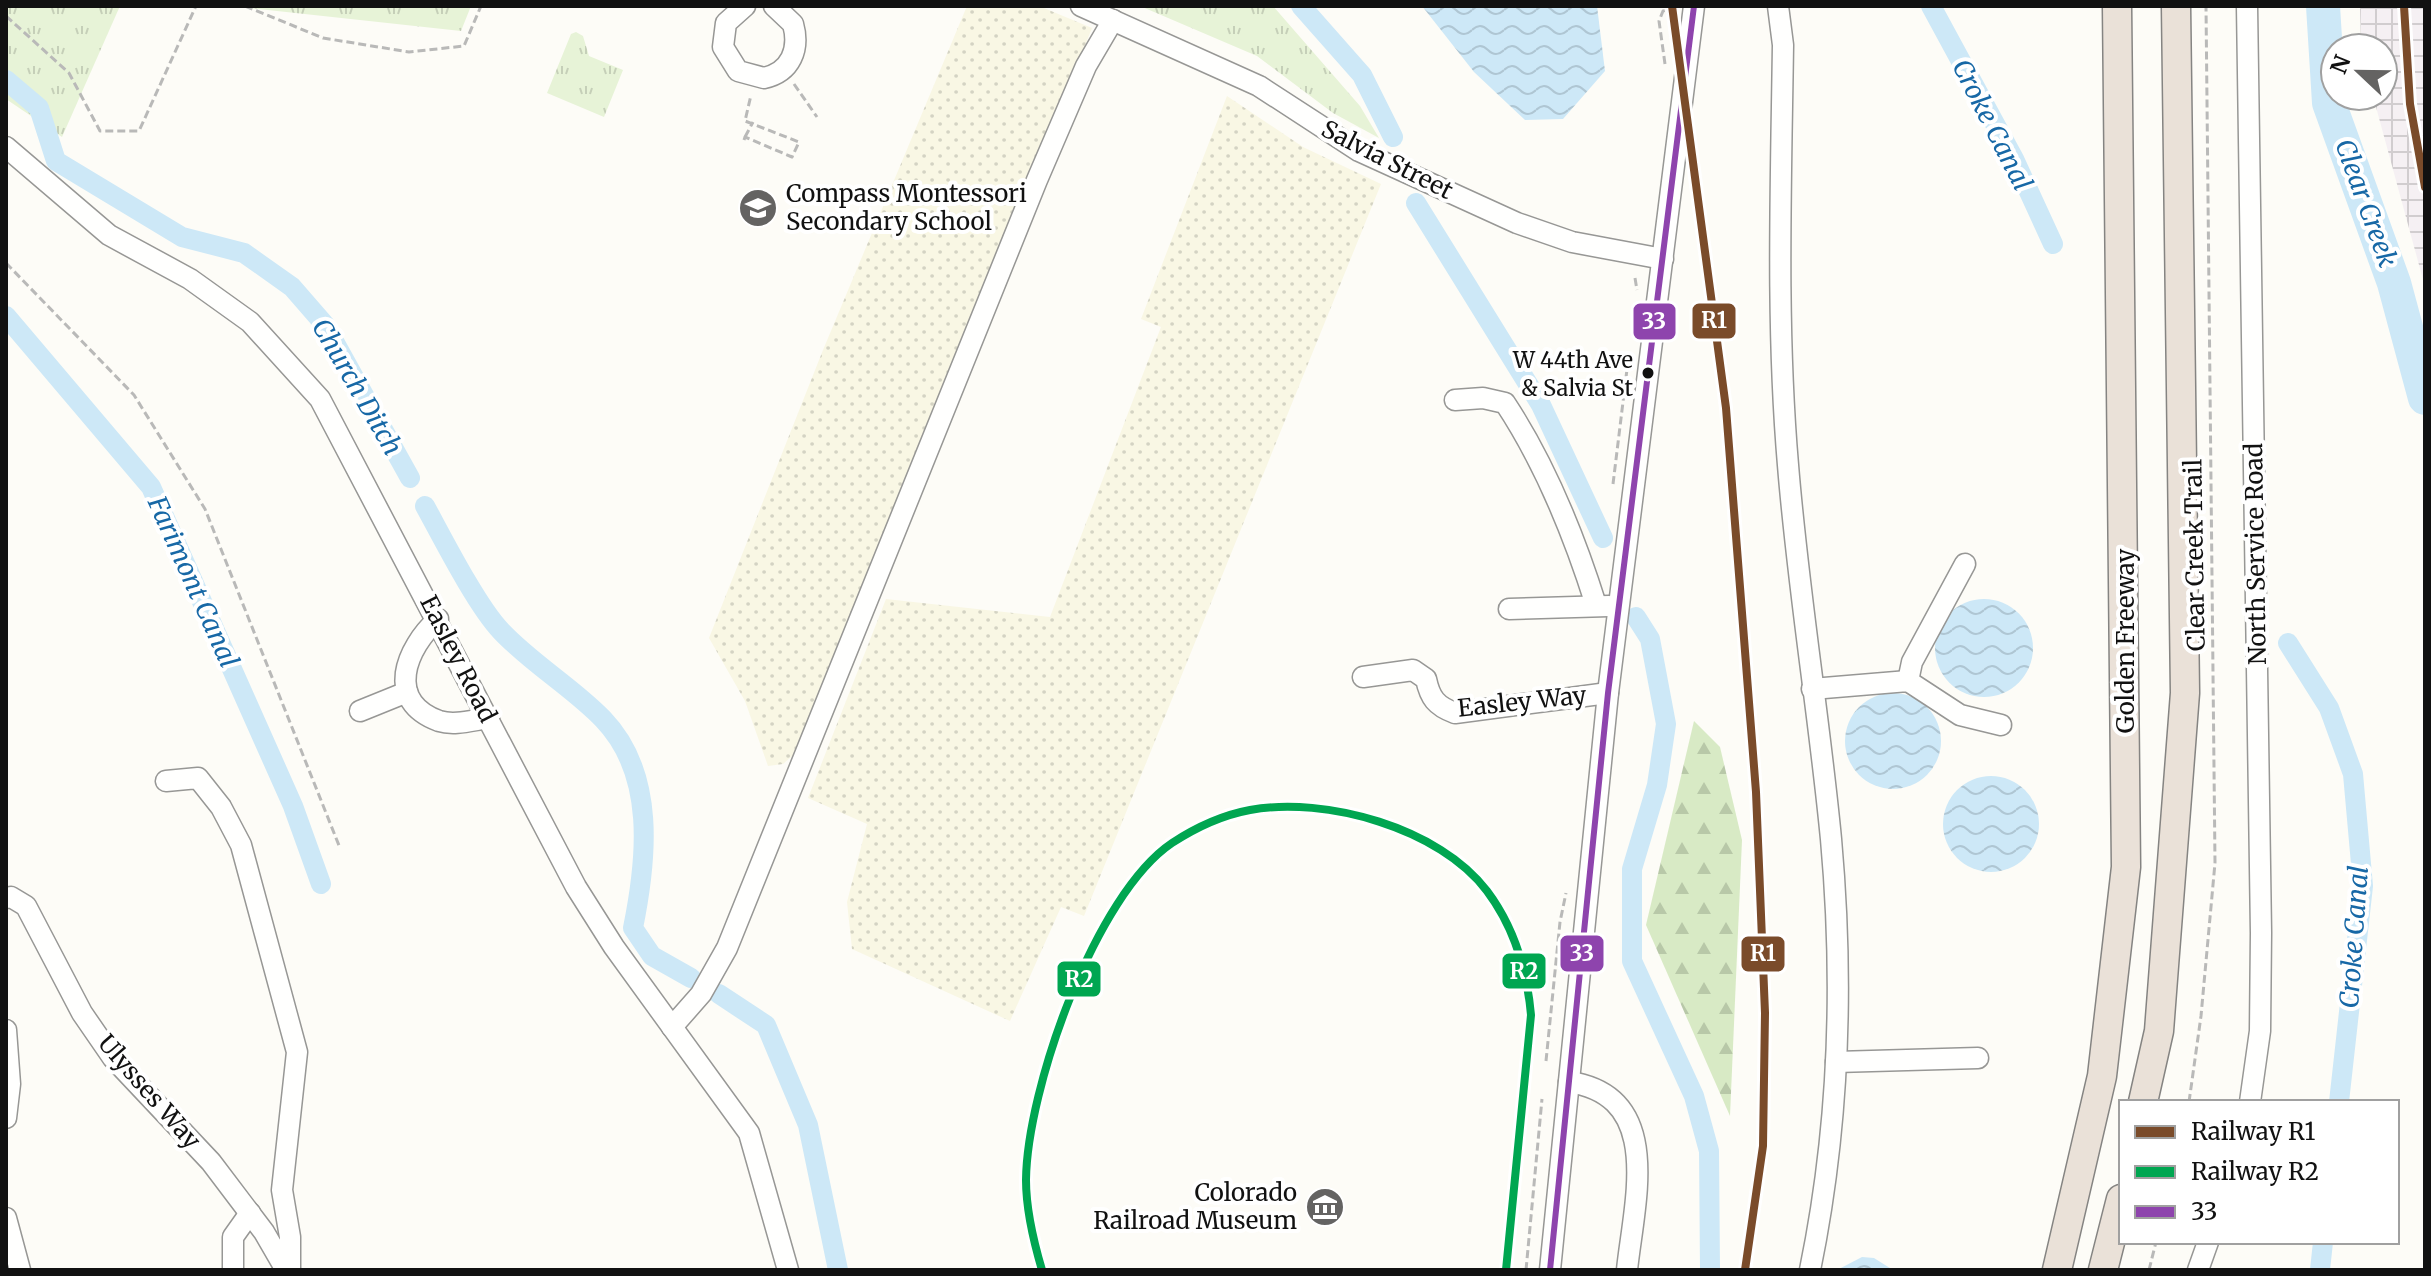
<svg xmlns="http://www.w3.org/2000/svg" width="2431" height="1276" font-family="Merriweather,serif">
<style>
.industrial{fill:url(#industrial-grid)}
.farmland{fill:url(#farmland-dots)}
.forest{fill:url(#forest-firs)}
.park{fill:url(#park-tufts)}
.water{fill:url(#water-waves)}
.lines{fill:none;stroke-linecap:round;stroke-linejoin:round}
.canal{stroke:#cde8f7;stroke-width:20}
.river{stroke:#cde8f7;stroke-width:34}
.minor-casing{stroke:#979795;stroke-width:23}
.highway-casing{stroke:#858482;stroke-width:31}
.path{stroke:#b9b9b8;stroke-width:3;stroke-dasharray:8 4;stroke-linecap:butt}
.minor{stroke:#fffffe;stroke-width:20}
.highway{stroke:#eae1d8;stroke-width:28}
.bus-1-casing{stroke:#fff;stroke-width:12}
.bus-1{stroke:#8e44ad;stroke-width:6}
.rail-1-casing{stroke:#fff;stroke-width:14}
.rail-2-casing{stroke:#fff;stroke-width:14}
.rail-1{stroke:#7a4b2a;stroke-width:8}
.rail-2{stroke:#00a651;stroke-width:8}
.bus-dot{fill:#111;stroke:#fff;stroke-width:3}
.labels{text-anchor:middle;stroke-width:8;stroke-linejoin:round;paint-order:stroke}
.bus-label{font-size:22px;fill:#111;stroke:#fff;text-anchor:end}
.street-label{font-size:24px;fill:#111;stroke:#fff}
.poi-label{font-size:24px;fill:#111;stroke:#fff;text-anchor:start}
.water-label{font-size:26px;font-style:italic;fill:#1768a6;stroke:#fff}
.line-badge{stroke:#fff;stroke-width:3}
.badge-label{font-size:22px;text-anchor:middle;font-weight:bold;fill:#fff}
</style>
<defs>
<pattern id="industrial-grid" width="8" height="8" patternUnits="userSpaceOnUse" patternTransform="scale(2)"><rect width="8" height="8" fill="#f5f0f3"/><path d="M0 4h8M4 0v8" fill="none" stroke="#d1cdcf"/></pattern>
<pattern id="farmland-dots" width="8" height="8" patternUnits="userSpaceOnUse" patternTransform="scale(2)"><rect width="8" height="8" fill="#f9f7e4"/><path d="M2 2h.1M6 6h.1" fill="none" stroke="#d4d3c3" stroke-width="1.8" stroke-linecap="round"/></pattern>
<pattern id="forest-firs" width="22" height="20" patternUnits="userSpaceOnUse" patternTransform="scale(2)"><rect width="22" height="20" fill="#d8eac5"/><path d="M5 1l3.5 6h-7zM16 11l3.5 6h-7z" fill="#b8c8a8"/></pattern>
<pattern id="park-tufts" width="24" height="20" patternUnits="userSpaceOnUse" patternTransform="scale(2)"><rect width="24" height="20" fill="#e7f3d7"/><path d="M3 7l-1-3M5 7V3M7 7l1-3M15 17l-1-3M17 17v-4M19 17l1-3" fill="none" stroke="#c5cfb8"/></pattern>
<pattern id="water-waves" width="16" height="10" patternUnits="userSpaceOnUse" patternTransform="scale(2)"><rect width="16" height="10" fill="#cde8f7"/><path d="M0 5q4-4 8 0t8 0" fill="none" stroke="#afc6d3"/></pattern>
</defs>
<rect width="100%" height="100%" fill="#fdfcf7"/>
<!-- industrial -->
<path class="industrial" d="M2360,6H2425V287L2373,96H2383V48H2361Z"/>
<!-- farmland -->
<g class="farmland">
<path d="M967,6H1039L1092,28L817,711L798,751L783,764L768,766L745,701L709,638L823,350Z"/>
<path d="M1227,96L1303,147L1381,184L1084,916L1061,907L1010,1021L852,949L847,902L867,824L808,798L886,599L1050,617L1161,327L1141,319Z"/>
</g>
<!-- forest -->
<path class="forest" d="M1694,721L1720,747L1742,840L1730,1116L1646,925Z"/>
<!-- park -->
<g class="park">
<path d="M6,6H120L62,137L6,99Z"/>
<path d="M231,6H471L461,31Z"/>
<path d="M1140,6H1273L1360,106L1379,138L1333,113L1257,56Z"/>
<path d="M576,32L583,36L589,56L623,70L604,117L547,93L571,34Z"/>
</g>
<!-- water -->
<g class="water">
<path d="M1422,6H1597L1605,71L1563,119L1525,120L1474,72Z"/>
<circle cx="1984" cy="648" r="49"/>
<circle cx="1893" cy="741" r="48"/>
<circle cx="1991" cy="824" r="48"/>
<path d="M1862,1257L1874,1258L1893,1270H1837Z"/>
</g>
<g class="lines">
<!-- canal -->
<g class="canal">
<path d="M1301,6L1362,75L1393,137"/>
<path d="M1931,6L2014,159L2053,244"/>
<path d="M6,80L39,108L56,161L182,237L244,253L292,287L325,325L410,478"/>
<path d="M1416,203L1541,405L1603,538"/>
<path d="M6,316L151,487L293,806L321,884"/>
<path d="M425,506C443,539 477,606 501,631C532,664 572,687 603,719C656,774 647,859 633,928L652,956L691,978"/>
<path d="M1636,617L1650,639L1666,724L1657,785L1632,869V961L1694,1096L1709,1151L1710,1270"/>
<path d="M2288,643L2329,708L2353,774L2363,886L2339,1102"/>
<path d="M719,994L766,1025L808,1125L838,1270"/>
<path d="M2320,1270L2323,1242"/>
</g>
<!-- river -->
<path class="river" d="M2323,6L2329,103L2394,283L2425,398"/>
<!-- minor casing -->
<g class="minor-casing">
<g id="minor">
<path d="M745,6L726,23L723,47L738,71L764,78C791,72 800,49 793,24L774,6"/>
<path d="M1081,6L1259,86L1359,151L1517,223L1572,242L1663,259"/>
<path d="M1778,6L1783,45C1781,185 1776,325 1788,465C1798,590 1819,714 1831,839C1844,983 1839,1129 1810,1270"/>
<path d="M2247,6L2261,933L2260,1031L2250,1102"/>
<path d="M6,147L109,235L190,279L250,322L320,399L576,887L614,947L749,1133L788,1270"/>
<path d="M1455,400L1483,398L1505,403C1546,465 1574,535 1596,605"/>
<path d="M1509,609L1609,606"/>
<path d="M438,619C406,648 384,701 439,721C455,726 473,720 489,718"/>
<path d="M1363,677L1413,670L1426,679C1430,698 1436,706 1455,713L1608,693"/>
<path d="M1908,681L1912,662L1965,564"/>
<path d="M1812,689L1908,681L1960,715L2001,725"/>
<path d="M360,711L407,692"/>
<path d="M166,781L198,778L221,807L241,845L297,1052L282,1190L290,1237V1270"/>
<path d="M6,898L11,897L26,906L82,1013L113,1058L211,1162L264,1232L286,1270"/>
<path d="M672,1027L701,994L727,948L1037,180L1086,66L1113,20"/>
<path d="M6,1030L10,1084L6,1118"/>
<path d="M1836,1062L1978,1058"/>
<path d="M1569,1082C1665,1096 1634,1202 1627,1270"/>
<path d="M6,1218L20,1270"/>
<path d="M233,1270V1237L250,1213"/>
<path d="M1550,1270L1608,693L1694,6"/>
<path d="M2198,1270L2208,1242"/>
</g>
</g>
<!-- highway casing -->
<g class="highway-casing">
<g id="highway">
<path d="M2143,1102L2159,1031L2185,693L2176,6"/>
<path d="M2057,1270L2102,1076L2126,867L2117,6"/>
<path d="M2103,1270L2121,1199"/>
</g>
</g>
<!-- path -->
<g class="path">
<path d="M245,6L323,38L409,52L464,46L481,6"/>
<path d="M6,16L69,73L100,131H139L196,6"/>
<path d="M1665,64L1659,21L1663,11L1673,9"/>
<path d="M794,84L817,117"/>
<path d="M745,137L753,122"/>
<path d="M744,140L745,137L792,157L799,142L745,121L751,95"/>
<path d="M6,263L134,395L205,509L340,848"/>
<path d="M1635,278L1637,290"/>
<path d="M1613,484L1628,361"/>
<path d="M1546,1061L1560,922L1566,893"/>
<path d="M2189,1102L2201,1016L2215,863L2206,6"/>
<path d="M1526,1270L1542,1099"/>
<path d="M2149,1270L2156,1242"/>
</g>
<!-- minor -->
<use href="#minor" class="minor"/>
<!-- highway -->
<use href="#highway" class="highway"/>
<!-- bus-1 casing -->
<g class="bus-1-casing">
<path id="bus-1" d="M1550,1270L1608,693L1694,6"/>
</g>
<!-- bus-1 -->
<use href="#bus-1" class="bus-1"/>
<!-- rail-1 casing -->
<g class="rail-1-casing">
<g id="rail-1">
<path d="M1672,6L1726,408L1756,792L1765,1013L1763,1146L1745,1270"/>
<path d="M2404,6L2410,104L2425,187"/>
</g>
</g>
<!-- rail-2 casing -->
<g class="rail-2-casing">
<path id="rail-2" d="M1042,1270C1034,1243 1026,1209 1026,1180C1027,1089 1095,895 1172,843C1195,828 1223,815 1250,810C1325,796 1440,828 1487,891C1514,927 1527,970 1531,1015L1506,1270"/>
</g>
<!-- rail-1 -->
<use href="#rail-1" class="rail-1"/>
<!-- rail-2 -->
<use href="#rail-2" class="rail-2"/>
</g>
<!-- icons -->
<defs>
<g id="school-disc" transform="scale(2)"><circle r="9.5" fill="#646362" stroke="#fff"/><path d="M0-5L7-2L0 1L-7-2ZM-4 1L0 2.5L4 1V4Q0 6-4 4Z" fill="#fff"/></g>
<g id="museum-disc" transform="scale(2)"><circle r="9.5" fill="#646362" stroke="#fff"/><path d="M0-6L6-3V-2H-6V-3ZM-5-1h2V3h-2ZM-1-1h2V3h-2ZM3-1h2V3H3ZM-6 4H6V6H-6Z" fill="#fff"/></g>
</defs>
<g fill-rule="evenodd">
<use href="#school-disc" x="758" y="208"/>
<use href="#museum-disc" x="1325" y="1207"/>
</g>
<!-- markers -->
<circle class="bus-dot" cx="1648" cy="373" r="7"/>
<g class="labels">
<!-- bus labels -->
<g class="bus-label">
<text x="1633" y="368">W 44th Ave<tspan x="1633" dy="28">&amp; Salvia St</tspan></text>
</g>
<!-- street labels -->
<g class="street-label">
<text transform="translate(1387 160) rotate(27)" y="8">Salvia Street</text>
<text transform="translate(2256 554) rotate(-91)" y="8">North Service Road</text>
<text transform="translate(2195 555) rotate(-91)" y="8">Clear Creek Trail</text>
<text transform="translate(2126 641) rotate(-90)" y="8">Golden Freeway</text>
<text transform="translate(458 659) rotate(63)" y="8">Easley Road</text>
<text transform="translate(1522 702) rotate(-6)" y="8">Easley Way</text>
<text transform="translate(149 1092) rotate(49)" y="8">Ulysses Way</text>
</g>
<!-- poi labels -->
<g class="poi-label">
<text x="786" y="202">Compass Montessori<tspan x="786" dy="28">Secondary School</tspan></text>
<text x="1297" y="1201" text-anchor="end">Colorado<tspan x="1297" dy="28">Railroad Museum</tspan></text>
</g>
<!-- water labels -->
<g class="water-label">
<text transform="translate(1992 125) rotate(63)" y="9">Croke Canal</text>
<text transform="translate(2366 203) rotate(70)" y="9">Clear Creek</text>
<text transform="translate(357 387) rotate(60)" y="9">Church Ditch</text>
<text transform="translate(193 582) rotate(66)" y="9">Farimont Canal</text>
<text transform="translate(2354 937) rotate(-86)" y="9">Croke Canal</text>
</g>
</g>
<g class="line-badge">
<rect x="1691" y="302" width="46" height="38" rx="8" fill="#7a4b2a"/>
<rect x="1632" y="302" width="45" height="39" rx="8" fill="#8e44ad"/>
<rect x="1559" y="934" width="46" height="39" rx="8" fill="#8e44ad"/>
<rect x="1740" y="935" width="46" height="38" rx="8" fill="#7a4b2a"/>
<rect x="1501" y="952" width="46" height="38" rx="8" fill="#00a651"/>
<rect x="1056" y="960" width="46" height="38" rx="8" fill="#00a651"/>
</g>
<g class="badge-label">
<text x="1714" y="328">R1</text>
<text x="1654" y="329">33</text>
<text x="1582" y="961">33</text>
<text x="1763" y="961">R1</text>
<text x="1524" y="979">R2</text>
<text x="1079" y="987">R2</text>
</g>
<!-- border -->
<rect width="2431" height="1276" fill="none" stroke="#111111" stroke-width="16"/>
<!-- legend -->
<rect x="2119" y="1100" width="280" height="144" fill="#ffffff" stroke="#a0a0a0" stroke-width="2"/>
<rect x="2135" y="1126" width="40" height="12" fill="#7a4b2a" stroke="#a0a0a0" stroke-width="2"/>
<text x="2191" y="1140" font-size="24" fill="#111111">Railway R1</text>
<rect x="2135" y="1166" width="40" height="12" fill="#00a651" stroke="#a0a0a0" stroke-width="2"/>
<text x="2191" y="1180" font-size="24" fill="#111111">Railway R2</text>
<rect x="2135" y="1206" width="40" height="12" fill="#8e44ad" stroke="#a0a0a0" stroke-width="2"/>
<text x="2191" y="1220" font-size="24" fill="#111111">33</text>
<!-- north arrow -->
<g transform="translate(2359 72) rotate(292)"><circle r="38" fill="#ffffff" stroke="#a0a0a0" stroke-width="2"/>
<path d="M0-6L14 30L0 20L-14 30Z" fill="#646362"/>
<text y="-12" font-size="22" font-weight="bold" text-anchor="middle" fill="#111111">N</text>
</g>
</svg>
